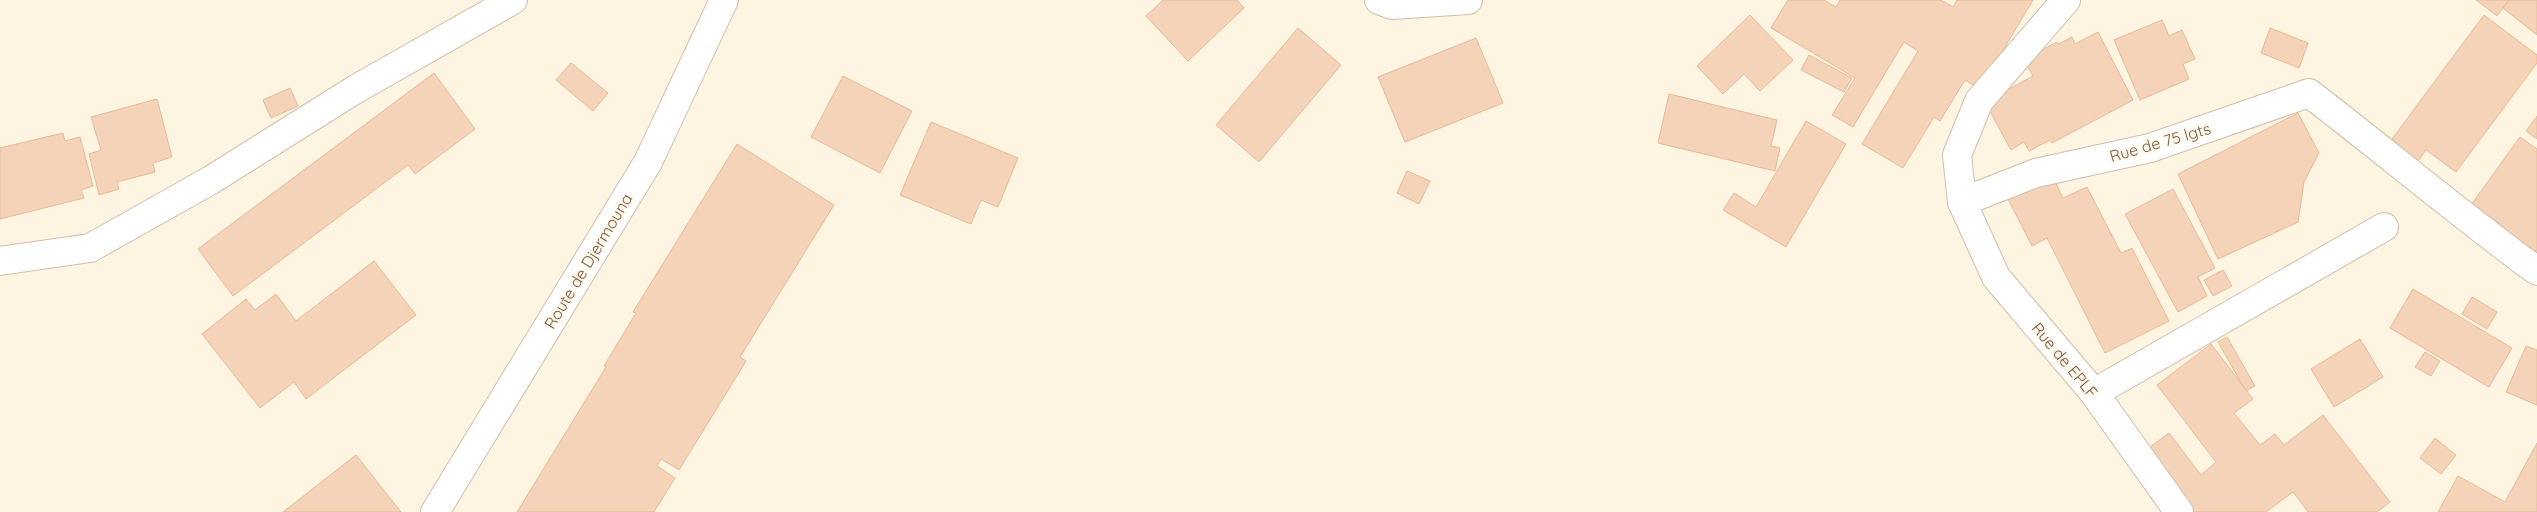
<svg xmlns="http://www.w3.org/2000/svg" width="2537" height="512" font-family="Quicksand,sans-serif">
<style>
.building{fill:#f4d3b8;stroke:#e8ba97}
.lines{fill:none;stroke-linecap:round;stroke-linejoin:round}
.minor-casing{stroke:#d1beab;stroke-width:30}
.tertiary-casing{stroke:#d1beab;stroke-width:30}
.minor{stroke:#fff;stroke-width:28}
.tertiary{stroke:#fff;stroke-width:28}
.labels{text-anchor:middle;stroke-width:4;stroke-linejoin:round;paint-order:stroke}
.street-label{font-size:16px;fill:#765a47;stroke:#fff8e9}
</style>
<rect width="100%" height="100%" fill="#fdf4e2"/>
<!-- building -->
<g class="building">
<path d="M1163,0H1237L1244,8L1188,61L1146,16Z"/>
<path d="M1788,0H1824L1836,7L1840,0H1941L1953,7L1957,0H2033L1980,89L1965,80L1940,121L1934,117L1903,168L1862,144L1918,51L1904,42L1853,127L1832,115L1855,78L1771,28Z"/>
<path d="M2476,0H2509L2497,16Z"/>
<path d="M2509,0H2537V35L2503,8Z"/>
<path d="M1750,15L1793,60L1760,91L1744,74L1723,94L1697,66Z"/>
<path d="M2484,15L2537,55V63L2456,172L2426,150L2416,164L2389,143Z"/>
<path d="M2162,20L2169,36L2182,30L2195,59L2183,64L2189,79L2140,100L2114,40Z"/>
<path d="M1298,28L1341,65L1259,162L1216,125Z"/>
<path d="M2270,28L2308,43L2299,68L2261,53Z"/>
<path d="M2098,32L2133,100L2052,143L2050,140L2029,151L2024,142L2011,150L1985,102L2033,76L2024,60L2057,42L2059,44L2072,37L2075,44Z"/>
<path d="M1476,38L1503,103L1405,142L1378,77Z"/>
<path d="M1809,55L1852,78L1844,92L1801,70Z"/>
<path d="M571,63L608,93L593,111L556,80Z"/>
<path d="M434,73L475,129L415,174L408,165L233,296L198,249Z"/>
<path d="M843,76L912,111L880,173L811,137Z"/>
<path d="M290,88L298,106L271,118L263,100Z"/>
<path d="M1669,94L1777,120L1771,146L1780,148L1775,171L1658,143Z"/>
<path d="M157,99L172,157L153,163L155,172L117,182L119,189L99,195L89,154L101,150L91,117Z"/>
<path d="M2298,113L2319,153L2304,182L2298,222L2218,259L2178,174Z"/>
<path d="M2537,116V139L2526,131Z"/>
<path d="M1806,121L1846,144L1786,247L1723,210L1734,193L1756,207Z"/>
<path d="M931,122L1018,158L998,207L981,200L971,224L900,195Z"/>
<path d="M63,133L65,141L80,137L93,186L81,190L84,198L0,219V148Z"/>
<path d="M2520,137L2537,149V253L2471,205Z"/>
<path d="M737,144L834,205L740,357L746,361L679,470L661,459L657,466L675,478L654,512H517L606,367L604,366L636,313L633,312Z"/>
<path d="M1407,171L1430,181L1419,204L1397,193Z"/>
<path d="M2053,177L2063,198L2087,187L2121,253L2132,248L2169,321L2105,353L2047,238L2032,246L2008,199Z"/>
<path d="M2173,189L2215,268L2198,277L2207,296L2178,312L2125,214Z"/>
<path d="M374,261L416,315L306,399L294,382L260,408L202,334L246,299L255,310L276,294L296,321Z"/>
<path d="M2223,270L2232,286L2213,296L2204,280Z"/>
<path d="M2413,289L2512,348L2489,387L2390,328Z"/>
<path d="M2472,297L2497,312L2487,329L2462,314Z"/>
<path d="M2227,337L2255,386L2246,391L2218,342Z"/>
<path d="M2360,339L2383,377L2334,407L2311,369Z"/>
<path d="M2211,344L2253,399L2234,413L2260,445L2275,434L2284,445L2323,415L2390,502L2377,512H2308L2293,492L2266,512H2188L2142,453L2169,433L2201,475L2216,462L2157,385Z"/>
<path d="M2526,346L2537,350V405L2506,392Z"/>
<path d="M2425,352L2440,361L2431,376L2415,367Z"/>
<path d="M2435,438L2456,455L2441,474L2420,458Z"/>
<path d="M2537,443V512H2438L2458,476L2505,502Z"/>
<path d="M356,455L401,512H283Z"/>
</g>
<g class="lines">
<!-- minor casing -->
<g class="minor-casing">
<g id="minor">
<path d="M1379,0L1392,5L1468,0"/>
<path d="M2066,0L1979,101L1957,155L1962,202L2036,173L2150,148L2309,93C2386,152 2459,214 2537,271"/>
<path d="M1962,202L1996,277L2094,393L2179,512"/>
<path d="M0,261L90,248L211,180L356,89L513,0"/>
<path d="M2094,393L2384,227"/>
</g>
</g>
<!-- tertiary casing -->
<g class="tertiary-casing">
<path id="tertiary" d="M435,512L648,162L724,0"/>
</g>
<!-- minor -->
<use href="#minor" class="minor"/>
<!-- tertiary -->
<use href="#tertiary" class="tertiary"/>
</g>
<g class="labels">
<!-- street labels -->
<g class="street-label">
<text transform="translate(2160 142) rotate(-16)" y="6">Rue de 75 lgts</text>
<text transform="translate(588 261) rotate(-59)" y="6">Route de Djermouna</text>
<text transform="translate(2065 360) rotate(50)" y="6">Rue de EPLF</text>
</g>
</g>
</svg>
